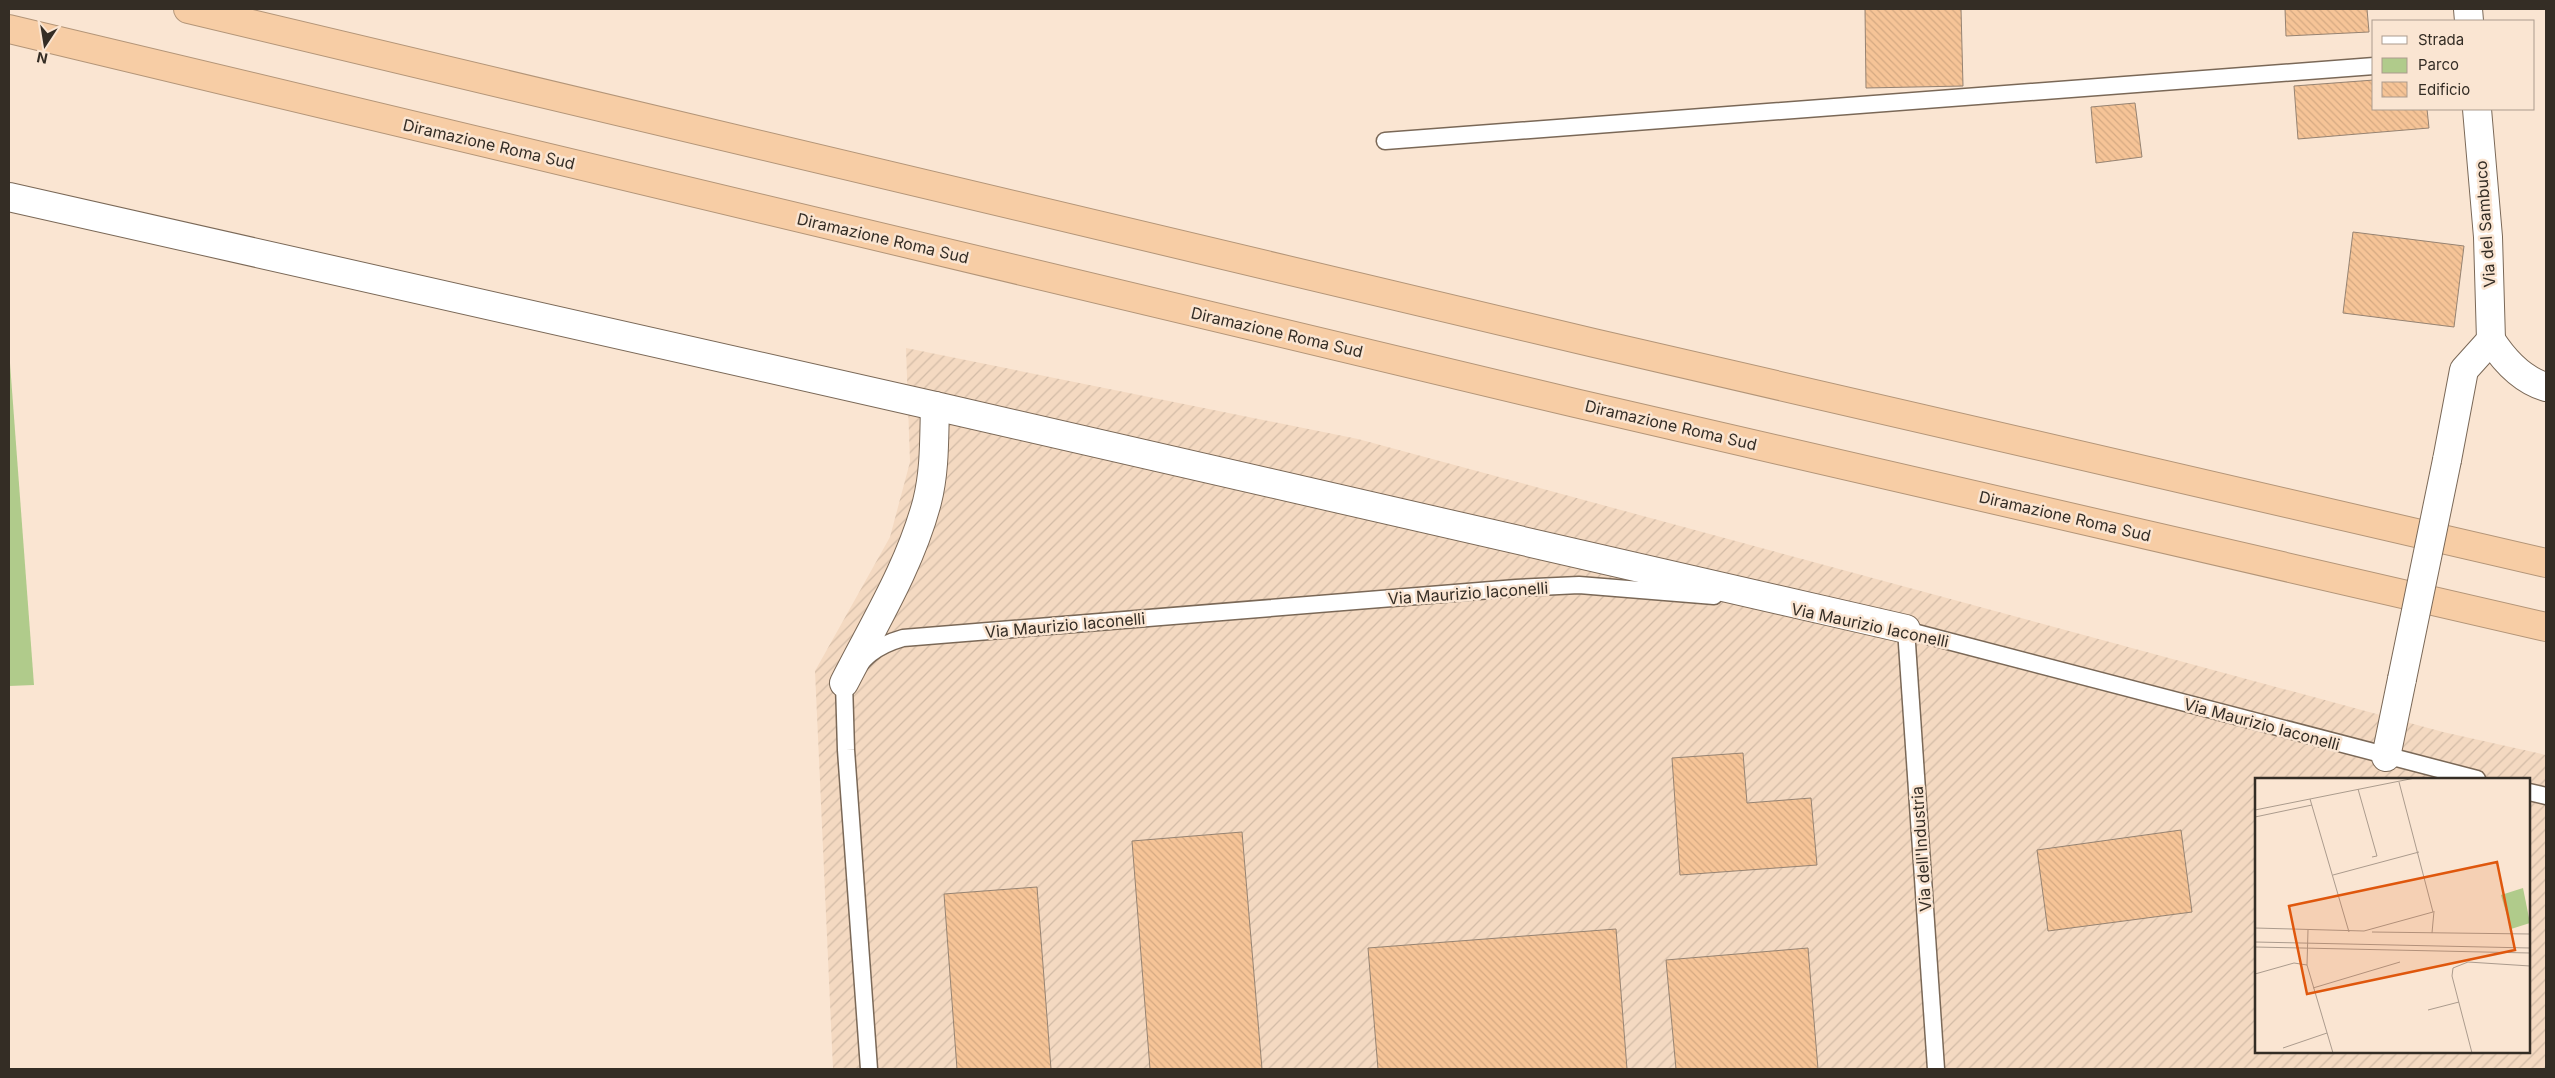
<svg xmlns="http://www.w3.org/2000/svg" width="2555" height="1078" font-family="Inter,sans-serif">
<style>
.industrial{fill:url(#industrial-furrows);fill-rule:evenodd}
.park{fill:#b0cb8b}
.building{fill:url(#building-back-hatch);stroke:#968372}
.lines{fill:none;stroke-linecap:round;stroke-linejoin:round}
.service-casing{stroke:#7a6857;stroke-width:19}
.minor-casing{stroke:#7a6857;stroke-width:30}
.motorway-casing{stroke:#b39578;stroke-width:30}
.service{stroke:#fff;stroke-width:16}
.minor{stroke:#fff;stroke-width:28}
.motorway{stroke:#f7cda5;stroke-width:28}
.minor-bridge-casing{stroke:#7a6857;stroke-width:30;stroke-linecap:butt}
.minor-bridge{stroke:#fff;stroke-width:28}
.labels{text-anchor:middle;stroke-width:5;stroke-linejoin:round;paint-order:stroke}
.street-label{font-size:16px;fill:#342d25;stroke:#fae5d2}
.inset-road{fill:none;stroke:#ab9b8d;stroke-width:1}
.view{fill:#df570d;fill-opacity:0.15;stroke:#df570d;stroke-width:2.5}
.inset-edge{fill:none;stroke:#342d25;stroke-width:2.5}
</style>
<defs>
<pattern id="industrial-furrows" width="10" height="10" patternUnits="userSpaceOnUse" patternTransform="scale(1.25)"><rect width="10" height="10" fill="#f4d9c1"/><path d="M-1 1l2-2M0 10L10 0M9 11l2-2" fill="none" stroke="#d2bba6"/></pattern>
<pattern id="building-back-hatch" width="6" height="6" patternUnits="userSpaceOnUse" patternTransform="scale(1.25)"><rect width="6" height="6" fill="#f6c497"/><path d="M-1 5l2 2M0 0l6 6M5-1l2 2" fill="none" stroke="#d4a982"/></pattern>
</defs>
<rect width="100%" height="100%" fill="#fae5d2"/>
<!-- industrial -->
<path class="industrial" d="M906,348L1358,439L2443,732L2546,755V1069H833L815,671L890,537L910,462ZM2256,779H2529V1052H2256Z"/>
<!-- park -->
<path class="park" d="M9,350L34,685L9,686Z"/>
<!-- building -->
<g class="building">
<path d="M1865,9H1961L1963,86L1866,88Z"/>
<path d="M2285,9H2367L2369,32L2286,36Z"/>
<path d="M2374,80V109H2427L2429,128L2298,139L2294,86Z"/>
<path d="M2135,103L2142,157L2096,163L2091,107Z"/>
<path d="M2353,232L2464,246L2454,327L2343,313Z"/>
<path d="M1743,753L1747,803L1811,798L1817,865L1680,875L1672,758Z"/>
<path d="M2181,830L2192,912L2048,931L2037,850Z"/>
<path d="M1242,832L1262,1069H1150L1132,841Z"/>
<path d="M1037,887L1051,1069H957L944,894Z"/>
<path d="M1616,929L1627,1069H1378L1368,948Z"/>
<path d="M1808,948L1818,1069H1676L1666,960Z"/>
</g>
<g class="lines">
<!-- service casing -->
<g class="service-casing">
<g id="service">
<path d="M1385,141L2374,66"/>
<path d="M1898,628L2477,779"/>
<path d="M1906,629L1936,1069"/>
<path d="M2529,792L2546,796"/>
<path d="M869,1069L846,750L844,683C864,658 872,647 903,638L1516,588L1579,585L1714,596"/>
</g>
</g>
<!-- minor casing -->
<g class="minor-casing">
<g id="minor">
<path d="M2468,9L2469,21"/>
<path d="M2477,109L2488,237L2491,340"/>
<path d="M9,197L935,406L1906,629"/>
<path d="M2491,340C2504,360 2522,380 2546,387"/>
<path d="M2447,460L2464,370L2491,340"/>
<path d="M844,683C874,624 910,566 927,502C935,471 934,438 935,406"/>
<path d="M2386,757L2402,679"/>
</g>
</g>
<!-- motorway casing -->
<g class="motorway-casing">
<g id="motorway">
<path d="M188,9L1594,343L2546,563"/>
<path d="M9,29L1575,403L2546,627"/>
</g>
</g>
<!-- service -->
<use href="#service" class="service"/>
<!-- minor -->
<use href="#minor" class="minor"/>
<!-- motorway -->
<use href="#motorway" class="motorway"/>
<!-- minor-bridge casing -->
<g class="minor-bridge-casing">
<path id="minor-bridge" d="M2402,679L2447,460"/>
</g>
<!-- minor-bridge -->
<use href="#minor-bridge" class="minor-bridge"/>
</g>
<g class="labels">
<!-- street labels -->
<g class="street-label">
<text transform="translate(489 144) rotate(13)" y="6">Diramazione Roma Sud</text>
<text transform="translate(2485 224) rotate(-94)" y="6">Via del Sambuco</text>
<text transform="translate(883 238) rotate(13)" y="6">Diramazione Roma Sud</text>
<text transform="translate(1277 332) rotate(13)" y="6">Diramazione Roma Sud</text>
<text transform="translate(1671 425) rotate(13)" y="6">Diramazione Roma Sud</text>
<text transform="translate(2065 516) rotate(13)" y="6">Diramazione Roma Sud</text>
<text transform="translate(1468 593) rotate(-4)" y="6">Via Maurizio Iaconelli</text>
<text transform="translate(1065 625) rotate(-5)" y="6">Via Maurizio Iaconelli</text>
<text transform="translate(1870 625) rotate(12)" y="6">Via Maurizio Iaconelli</text>
<text transform="translate(2262 724) rotate(15)" y="6">Via Maurizio Iaconelli</text>
<text transform="translate(1921 849) rotate(-94)" y="6">Via dell'Industria</text>
</g>
</g>
<!-- overview -->
<g transform="translate(2255 778)">
<rect width="275" height="275" fill="#fae5d2"/>
<path d="M268,110L275,145L256,151L246,117Z" fill="#b0cb8b"/>
<path class="inset-road" d="M103,11L122,78L117,79M55,21L94,154M0,32L160,0M0,39L57,27M78,97L164,74M0,150L109,153L178,134L144,4M53,152L52,187L78,275M117,154L275,156M177,155L179,133M0,164L275,170M0,169L275,175M0,196L39,185L52,187M58,210L145,184M173,232L204,224M28,270L72,255M217,275L197,198L198,190L213,184L275,188"/>
<path class="view" d="M242,84L260,172L52,216L34,128Z"/>
<rect width="275" height="275" class="inset-edge"/>
</g>
<!-- border -->
<rect width="2555" height="1078" fill="none" stroke="#342d25" stroke-width="20"/>
<!-- legend -->
<rect x="2372" y="20" width="162" height="90" fill="#fae5d2" stroke="#ab9b8d"/>
<rect x="2382" y="36" width="25" height="8" fill="#ffffff" stroke="#ab9b8d"/>
<text x="2418" y="45" font-size="15" fill="#342d25">Strada</text>
<rect x="2382" y="58" width="25" height="15" fill="#b0cb8b" stroke="#ab9b8d"/>
<text x="2418" y="70" font-size="15" fill="#342d25">Parco</text>
<rect x="2382" y="82" width="25" height="15" fill="url(#building-back-hatch)" stroke="#ab9b8d"/>
<text x="2418" y="95" font-size="15" fill="#342d25">Edificio</text>
<!-- north arrow -->
<g transform="translate(45 45) rotate(192)" stroke="#fae5d2" stroke-width="4" paint-order="stroke">
<path d="M0-4L9 19L0 12L-9 19Z" fill="#342d25"/>
<text y="-8" font-size="14" font-weight="bold" text-anchor="middle" fill="#342d25">N</text>
</g>
</svg>
